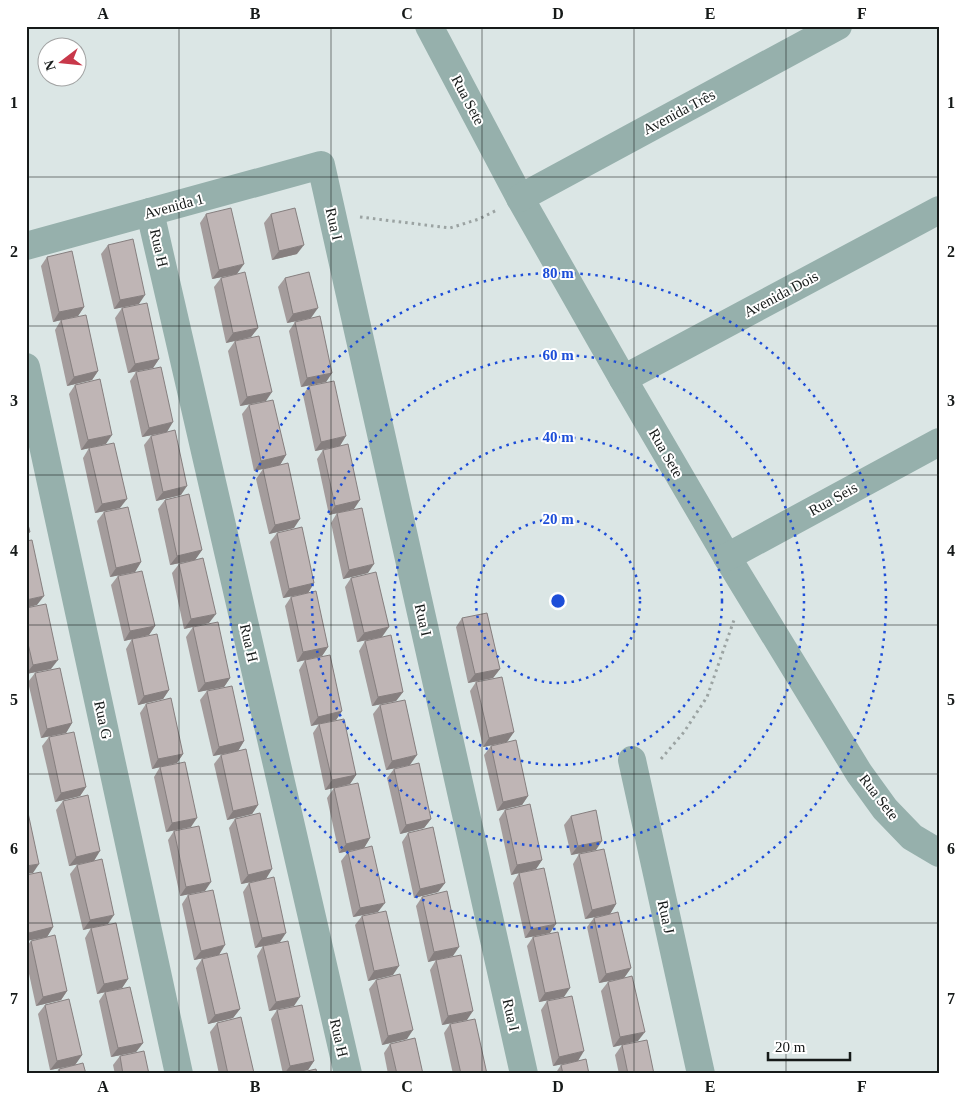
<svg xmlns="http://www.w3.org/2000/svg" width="965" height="1100" font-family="Georgia,serif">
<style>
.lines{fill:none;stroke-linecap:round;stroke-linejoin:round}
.path{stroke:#9ba3a2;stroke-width:3;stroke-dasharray:2.5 4;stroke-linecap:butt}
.minor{stroke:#96b0ac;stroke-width:28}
.wall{fill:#a49c9c}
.shaded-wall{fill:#867f7f}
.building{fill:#bfb5b5;stroke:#867f7f}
.grid{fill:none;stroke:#161a19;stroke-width:1;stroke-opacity:0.55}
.ring{fill:none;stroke:#1d4ed8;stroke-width:2.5;stroke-dasharray:2.5 5}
.labels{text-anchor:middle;stroke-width:4;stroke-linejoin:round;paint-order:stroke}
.street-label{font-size:15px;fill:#161a19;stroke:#fff}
.centre{fill:#1d4ed8;stroke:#fff;stroke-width:2.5}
.ring-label{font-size:15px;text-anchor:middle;font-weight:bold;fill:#1d4ed8;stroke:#fff;stroke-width:4;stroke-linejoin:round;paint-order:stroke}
.neatline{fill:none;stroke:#161a19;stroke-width:2}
.grid-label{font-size:16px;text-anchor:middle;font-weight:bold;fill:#161a19}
</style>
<rect width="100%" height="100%" fill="#dbe6e5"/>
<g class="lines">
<!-- path -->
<g class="path">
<path d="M360,217L450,228L479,219L497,210"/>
<path d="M661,759L684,732L707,697L734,620"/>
</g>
<!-- minor -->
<g class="minor">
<path d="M429,26L520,198L623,379L727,557L859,773L885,809L912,837L939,853"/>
<path d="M520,198L838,26"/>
<path d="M150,212L348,1074"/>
<path d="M26,246L321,165L524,1074"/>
<path d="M26,367L179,1074"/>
<path d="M623,379L939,210"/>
<path d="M727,557L939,442"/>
<path d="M632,760L701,1074"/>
</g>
</g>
<!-- wall -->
<g class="wall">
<path d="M206,214L237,274L212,279L200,223Z"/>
<path d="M271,214L297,254L272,260L264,223Z"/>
<path d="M108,245L139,304L114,309L101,254Z"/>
<path d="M47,257L84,307L78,316L53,322L41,266Z"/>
<path d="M221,278L258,328L251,337L226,343L214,287Z"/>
<path d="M285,278L311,318L287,323L278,287Z"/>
<path d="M122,308L159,359L153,368L128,373L115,318Z"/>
<path d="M61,320L98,371L92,380L67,386L55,330Z"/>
<path d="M295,322L332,373L326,382L301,387L289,331Z"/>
<path d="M235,341L266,401L240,406L228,351Z"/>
<path d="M136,372L167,432L142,437L130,381Z"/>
<path d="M75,385L106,444L81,450L69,394Z"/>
<path d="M309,386L340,446L315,451L303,395Z"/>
<path d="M249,405L286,455L280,465L254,471L242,414Z"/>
<path d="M151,436L181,495L156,501L144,445Z"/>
<path d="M89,448L120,508L95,513L83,458Z"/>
<path d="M323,450L354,509L329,515L317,459Z"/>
<path d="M263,469L294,528L269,534L256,479Z"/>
<path d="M165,500L202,550L195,560L170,565L158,509Z"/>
<path d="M104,512L141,562L135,572L110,577L97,521Z"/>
<path d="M337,513L368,573L343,579L331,523Z"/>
<path d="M277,533L314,583L308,593L283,598L270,542Z"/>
<path d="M179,564L209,623L184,629L172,573Z"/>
<path d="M118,576L155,626L149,635L124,641L111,585Z"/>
<path d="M351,578L382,637L357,642L345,587Z"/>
<path d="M291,597L328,647L322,656L297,662L285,606Z"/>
<path d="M26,608L51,669L26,674Z"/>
<path d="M462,618L500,669L493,678L468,683L456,627Z"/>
<path d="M193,627L230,678L224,687L198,692L186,637Z"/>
<path d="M132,639L169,690L163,699L138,705L126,649Z"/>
<path d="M365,641L403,692L396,701L372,706L359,651Z"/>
<path d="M305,660L342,711L336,720L311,726L299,670Z"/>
<path d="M35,673L72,723L66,733L41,738L28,682Z"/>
<path d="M476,682L514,732L507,742L483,747L470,691Z"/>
<path d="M207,691L244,741L238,751L213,756L200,700Z"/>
<path d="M146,704L183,754L177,763L152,769L140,713Z"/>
<path d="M380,705L410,765L386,770L373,714Z"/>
<path d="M319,724L356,775L350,784L325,790L313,733Z"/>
<path d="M49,737L86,787L80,796L55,802L42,746Z"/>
<path d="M491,746L528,796L522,805L497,811L484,755Z"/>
<path d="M221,755L258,805L252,814L227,820L214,764Z"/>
<path d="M160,767L191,827L166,832L154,777Z"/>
<path d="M394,769L431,819L424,828L400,834L387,778Z"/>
<path d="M334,788L370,838L364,848L339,853L327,798Z"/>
<path d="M63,801L94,861L69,866L56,810Z"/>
<path d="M505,810L542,860L536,869L511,875L499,819Z"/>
<path d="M571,816L596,850L571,855L564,825Z"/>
<path d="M235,819L266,879L241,884L229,828Z"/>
<path d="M174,831L205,891L180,896L168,840Z"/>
<path d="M408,833L445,883L438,892L414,898L402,842Z"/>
<path d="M348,852L378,912L353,917L341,861Z"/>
<path d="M579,854L616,904L610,914L585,919L573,864Z"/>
<path d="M77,865L108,924L83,930L70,874Z"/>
<path d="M519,873L550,933L525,938L513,883Z"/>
<path d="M26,875L53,927L47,937L26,941Z"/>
<path d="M249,883L280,942L255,948L243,892Z"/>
<path d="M188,895L219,955L194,960L182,904Z"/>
<path d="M422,897L453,956L428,962L416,906Z"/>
<path d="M362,916L393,975L368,981L355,925Z"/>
<path d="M594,918L631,968L624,978L599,983L587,927Z"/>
<path d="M91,928L128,979L122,988L97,994L85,938Z"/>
<path d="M533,937L564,997L539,1002L527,946Z"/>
<path d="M31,941L67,991L61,1000L36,1006L26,960V947Z"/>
<path d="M263,946L294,1006L269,1011L257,956Z"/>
<path d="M202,959L240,1009L233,1018L208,1024L196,968Z"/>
<path d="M436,960L467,1020L442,1025L430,970Z"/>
<path d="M376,980L407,1039L382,1045L369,989Z"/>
<path d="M608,982L638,1041L613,1047L601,991Z"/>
<path d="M105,992L143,1043L136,1052L111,1057L99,1001Z"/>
<path d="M547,1001L578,1061L553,1066L541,1010Z"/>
<path d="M45,1005L82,1055L75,1065L50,1070L38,1014Z"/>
<path d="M277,1010L314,1061L308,1070L291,1074H283L271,1019Z"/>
<path d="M217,1023L254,1073L253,1074H219L210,1032Z"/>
<path d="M450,1024L487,1074H453L444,1033Z"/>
<path d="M390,1044L423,1074H388L384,1053Z"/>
<path d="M622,1045L654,1074H619L615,1055Z"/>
<path d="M120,1056L149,1074H115L113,1065Z"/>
<path d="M561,1065L589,1074H555Z"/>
<path d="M59,1069L86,1074H55Z"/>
</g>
<!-- shaded-wall -->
<g class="shaded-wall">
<path d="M304,245L297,254L272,260L279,251Z"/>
<path d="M244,264L237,274L212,279L219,270Z"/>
<path d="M145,295L139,304L114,309L120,300Z"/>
<path d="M84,307L78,316L53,322L59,312Z"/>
<path d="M318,308L311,318L287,323L293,314Z"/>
<path d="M258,328L251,337L226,343L233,333Z"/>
<path d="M159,359L153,368L128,373L135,364Z"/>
<path d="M98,371L92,380L67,386L74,377Z"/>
<path d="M332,373L326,382L301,387L307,378Z"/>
<path d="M272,392L266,401L240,406L247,397Z"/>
<path d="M173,422L167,432L142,437L149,428Z"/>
<path d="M112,435L106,444L81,450L88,440Z"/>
<path d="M346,436L340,446L315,451L321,442Z"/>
<path d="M286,455L280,465L254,471L261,461Z"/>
<path d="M187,486L181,495L156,501L163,492Z"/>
<path d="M127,499L120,508L95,513L102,504Z"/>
<path d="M360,500L354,509L329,515L335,506Z"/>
<path d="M300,519L294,528L269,534L275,525Z"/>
<path d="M202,550L195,560L170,565L177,556Z"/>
<path d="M141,562L135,572L110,577L116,568Z"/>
<path d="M374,564L368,573L343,579L349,570Z"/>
<path d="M314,583L308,593L283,598L289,589Z"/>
<path d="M44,596L37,605L26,608V600Z"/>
<path d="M216,614L209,623L184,629L191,619Z"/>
<path d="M155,626L149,635L124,641L130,631Z"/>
<path d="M389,627L382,637L357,642L364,633Z"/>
<path d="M328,647L322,656L297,662L303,652Z"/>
<path d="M58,660L51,669L26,674L33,665Z"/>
<path d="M500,669L493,678L468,683L475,674Z"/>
<path d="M230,678L224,687L198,692L205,683Z"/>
<path d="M169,690L163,699L138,705L144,696Z"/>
<path d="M403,692L396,701L372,706L378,697Z"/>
<path d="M342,711L336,720L311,726L318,717Z"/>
<path d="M72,723L66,733L41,738L47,729Z"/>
<path d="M514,732L507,742L483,747L489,738Z"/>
<path d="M244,741L238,751L213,756L219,747Z"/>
<path d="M183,754L177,763L152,769L158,759Z"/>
<path d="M417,755L410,765L386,770L392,761Z"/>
<path d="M356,775L350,784L325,790L332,780Z"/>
<path d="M86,787L80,796L55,802L61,793Z"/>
<path d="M528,796L522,805L497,811L503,802Z"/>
<path d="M258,805L252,814L227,820L233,811Z"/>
<path d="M197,818L191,827L166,832L172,823Z"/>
<path d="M431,819L424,828L400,834L406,825Z"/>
<path d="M370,838L364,848L339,853L346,844Z"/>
<path d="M602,841L596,850L571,855L578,846Z"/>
<path d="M100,851L94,861L69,866L76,857Z"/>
<path d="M542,860L536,869L511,875L517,865Z"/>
<path d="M39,864L33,873L26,874V866Z"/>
<path d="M272,869L266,879L241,884L248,875Z"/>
<path d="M211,882L205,891L180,896L186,887Z"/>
<path d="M445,883L438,892L414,898L420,889Z"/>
<path d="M385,903L378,912L353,917L360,908Z"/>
<path d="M616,904L610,914L585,919L592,910Z"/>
<path d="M114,915L108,924L83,930L90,920Z"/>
<path d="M556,924L550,933L525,938L531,929Z"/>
<path d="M53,927L47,937L26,941V937L29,933Z"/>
<path d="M286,933L280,942L255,948L262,938Z"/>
<path d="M225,945L219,955L194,960L201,951Z"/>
<path d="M459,947L453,956L428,962L434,952Z"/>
<path d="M399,966L393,975L368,981L374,971Z"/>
<path d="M631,968L624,978L599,983L606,974Z"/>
<path d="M128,979L122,988L97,994L104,984Z"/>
<path d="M570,988L564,997L539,1002L545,993Z"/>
<path d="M67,991L61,1000L36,1006L43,997Z"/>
<path d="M300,997L294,1006L269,1011L276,1002Z"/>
<path d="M240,1009L233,1018L208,1024L215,1015Z"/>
<path d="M473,1011L467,1020L442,1025L448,1016Z"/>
<path d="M413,1030L407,1039L382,1045L388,1036Z"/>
<path d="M645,1032L638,1041L613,1047L620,1037Z"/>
<path d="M143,1043L136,1052L111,1057L118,1048Z"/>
<path d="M584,1051L578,1061L553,1066L559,1057Z"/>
<path d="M82,1055L75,1065L50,1070L57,1061Z"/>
<path d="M314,1061L308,1070L291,1074H284L290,1066Z"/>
</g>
<!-- building -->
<g class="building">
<path d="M231,208L244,264L219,270L206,214Z"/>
<path d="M295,208L304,245L279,251L271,214Z"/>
<path d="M133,239L145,295L120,300L108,245Z"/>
<path d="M72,251L84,307L59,312L47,257Z"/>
<path d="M245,272L258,328L233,333L221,278Z"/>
<path d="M309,272L318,308L293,314L285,278Z"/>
<path d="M147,303L159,359L135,364L122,308Z"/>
<path d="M86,315L98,371L74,377L61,320Z"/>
<path d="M320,316L332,373L307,378L295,322Z"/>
<path d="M259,336L272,392L247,397L235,341Z"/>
<path d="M161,367L173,422L149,428L136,372Z"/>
<path d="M100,379L112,435L88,440L75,385Z"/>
<path d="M334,381L346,436L321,442L309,386Z"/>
<path d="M273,400L286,455L261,461L249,405Z"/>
<path d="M175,430L187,486L163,492L151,436Z"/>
<path d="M114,443L127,499L102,504L89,448Z"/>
<path d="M348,444L360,500L335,506L323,450Z"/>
<path d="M288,463L300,519L275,525L263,469Z"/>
<path d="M189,494L202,550L177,556L165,500Z"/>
<path d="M128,507L141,562L116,568L104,512Z"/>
<path d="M362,508L374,564L349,570L337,513Z"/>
<path d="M26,517L30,532L26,533Z"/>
<path d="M302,527L314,583L289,589L277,533Z"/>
<path d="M32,540L44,596L26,600V541Z"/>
<path d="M203,558L216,614L191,619L179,564Z"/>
<path d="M142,571L155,626L130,631L118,576Z"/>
<path d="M376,572L389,627L364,633L351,578Z"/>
<path d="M316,591L328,647L303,652L291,597Z"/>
<path d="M46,604L58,660L33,665L26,635V608Z"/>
<path d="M487,613L500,669L475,674L462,618Z"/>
<path d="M218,622L230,678L205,683L193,627Z"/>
<path d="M157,634L169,690L144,696L132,639Z"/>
<path d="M391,635L403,692L378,697L365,641Z"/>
<path d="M330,655L342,711L318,717L305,660Z"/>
<path d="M60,668L72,723L47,729L35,673Z"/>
<path d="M502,677L514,732L489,738L476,682Z"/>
<path d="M232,686L244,741L219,747L207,691Z"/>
<path d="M171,698L183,754L158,759L146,704Z"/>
<path d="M405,700L417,755L392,761L380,705Z"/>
<path d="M344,719L356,775L332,780L319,724Z"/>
<path d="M74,732L86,787L61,793L49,737Z"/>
<path d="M516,740L528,796L503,802L491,746Z"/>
<path d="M246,749L258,805L233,811L221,755Z"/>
<path d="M185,762L197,818L172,823L160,767Z"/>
<path d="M419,763L431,819L406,825L394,769Z"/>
<path d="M358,783L370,838L346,844L334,788Z"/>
<path d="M88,795L100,851L76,857L63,801Z"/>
<path d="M530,804L542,860L517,865L505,810Z"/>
<path d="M26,808H27L39,864L26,866Z"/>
<path d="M596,810L602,841L578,846L571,816Z"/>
<path d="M260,813L272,869L248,875L235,819Z"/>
<path d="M199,826L211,882L186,887L174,831Z"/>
<path d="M433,827L445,883L420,889L408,833Z"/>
<path d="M372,846L385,903L360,908L348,852Z"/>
<path d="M604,849L616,904L592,910L579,854Z"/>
<path d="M102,859L114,915L90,920L77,865Z"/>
<path d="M544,868L556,924L531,929L519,873Z"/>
<path d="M41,872L53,927L29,933L26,922V875Z"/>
<path d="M274,877L286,933L262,938L249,883Z"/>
<path d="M213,890L225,945L201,951L188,895Z"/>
<path d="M447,891L459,947L434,952L422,897Z"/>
<path d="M386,911L399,966L374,971L362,916Z"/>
<path d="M618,912L631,968L606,974L594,918Z"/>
<path d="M116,923L128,979L104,984L91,928Z"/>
<path d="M558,932L570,988L545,993L533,937Z"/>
<path d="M55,935L67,991L43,997L31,941Z"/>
<path d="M288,941L300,997L276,1002L263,946Z"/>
<path d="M227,953L240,1009L215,1015L202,959Z"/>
<path d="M461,955L473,1011L448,1016L436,960Z"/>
<path d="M400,974L413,1030L388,1036L376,980Z"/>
<path d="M632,976L645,1032L620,1037L608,982Z"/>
<path d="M130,987L143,1043L118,1048L105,992Z"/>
<path d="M572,996L584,1051L559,1057L547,1001Z"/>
<path d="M69,999L82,1055L57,1061L45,1005Z"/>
<path d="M302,1005L314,1061L290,1066L277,1010Z"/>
<path d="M241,1017L254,1073L249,1074H228L217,1023Z"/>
<path d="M475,1019L487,1074H461L450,1024Z"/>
<path d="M415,1038L423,1074H397L390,1044Z"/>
<path d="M647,1040L654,1074H628L622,1045Z"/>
<path d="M144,1051L149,1074H123L120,1056Z"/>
<path d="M586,1059L589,1074H563L561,1065Z"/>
<path d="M83,1063L86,1074H60L59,1069Z"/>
<path d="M316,1069L317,1074H294Z"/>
</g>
<!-- grid -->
<path class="grid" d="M179,26V1074M331,26V1074M482,26V1074M634,26V1074M786,26V1074M26,177H939M26,326H939M26,475H939M26,625H939M26,774H939M26,923H939"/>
<!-- distance rings -->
<g class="ring">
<circle cx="558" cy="601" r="82"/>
<circle cx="558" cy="601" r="164"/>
<circle cx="558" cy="601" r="246"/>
<circle cx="558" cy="601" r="328"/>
</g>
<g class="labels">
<!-- street labels -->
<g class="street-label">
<text transform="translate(468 100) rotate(62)" y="5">Rua Sete</text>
<text transform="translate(679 112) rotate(-28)" y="5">Avenida Três</text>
<text transform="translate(174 206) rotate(-15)" y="5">Avenida 1</text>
<text transform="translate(334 224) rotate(77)" y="5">Rua I</text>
<text transform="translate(159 248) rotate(77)" y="5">Rua H</text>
<text transform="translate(781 294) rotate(-28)" y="5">Avenida Dois</text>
<text transform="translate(666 453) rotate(60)" y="5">Rua Sete</text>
<text transform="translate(833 499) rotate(-29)" y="5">Rua Seis</text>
<text transform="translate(423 620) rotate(77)" y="5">Rua I</text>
<text transform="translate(249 643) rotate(77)" y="5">Rua H</text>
<text transform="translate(103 720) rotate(78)" y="5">Rua G</text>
<text transform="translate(879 797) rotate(52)" y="5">Rua Sete</text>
<text transform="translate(666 917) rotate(78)" y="5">Rua J</text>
<text transform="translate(511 1015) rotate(77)" y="5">Rua I</text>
<text transform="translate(339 1038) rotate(77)" y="5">Rua H</text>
</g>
</g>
<circle cx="558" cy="601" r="8" class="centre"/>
<g class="ring-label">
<text x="558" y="278">80 m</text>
<text x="558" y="360">60 m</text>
<text x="558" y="442">40 m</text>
<text x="558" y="524">20 m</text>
</g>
<!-- border -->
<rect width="965" height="1100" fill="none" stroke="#ffffff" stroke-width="55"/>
<!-- north arrow -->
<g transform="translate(62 62) rotate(254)"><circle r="24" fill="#ffffff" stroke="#a2a3a3"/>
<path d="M0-4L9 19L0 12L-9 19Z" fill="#c8384a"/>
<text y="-8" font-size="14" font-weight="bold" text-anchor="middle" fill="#161a19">N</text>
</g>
<!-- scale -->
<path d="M768 1052v8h82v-8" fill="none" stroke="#161a19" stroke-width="2.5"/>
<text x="775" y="1052" font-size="15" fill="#161a19" stroke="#ffffff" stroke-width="4" paint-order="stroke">20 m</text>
<rect x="28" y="28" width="910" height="1044" class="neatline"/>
<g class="grid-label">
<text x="103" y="19">A</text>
<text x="255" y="19">B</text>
<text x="407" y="19">C</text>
<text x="558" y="19">D</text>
<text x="710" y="19">E</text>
<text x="862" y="19">F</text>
<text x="14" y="108">1</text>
<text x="951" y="108">1</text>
<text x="14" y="257">2</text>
<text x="951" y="257">2</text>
<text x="14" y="406">3</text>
<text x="951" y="406">3</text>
<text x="14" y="556">4</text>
<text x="951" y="556">4</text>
<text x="14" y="705">5</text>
<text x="951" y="705">5</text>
<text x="14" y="854">6</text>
<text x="951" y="854">6</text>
<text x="14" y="1004">7</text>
<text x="951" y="1004">7</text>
<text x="103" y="1092">A</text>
<text x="255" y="1092">B</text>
<text x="407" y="1092">C</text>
<text x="558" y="1092">D</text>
<text x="710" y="1092">E</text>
<text x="862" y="1092">F</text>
</g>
</svg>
